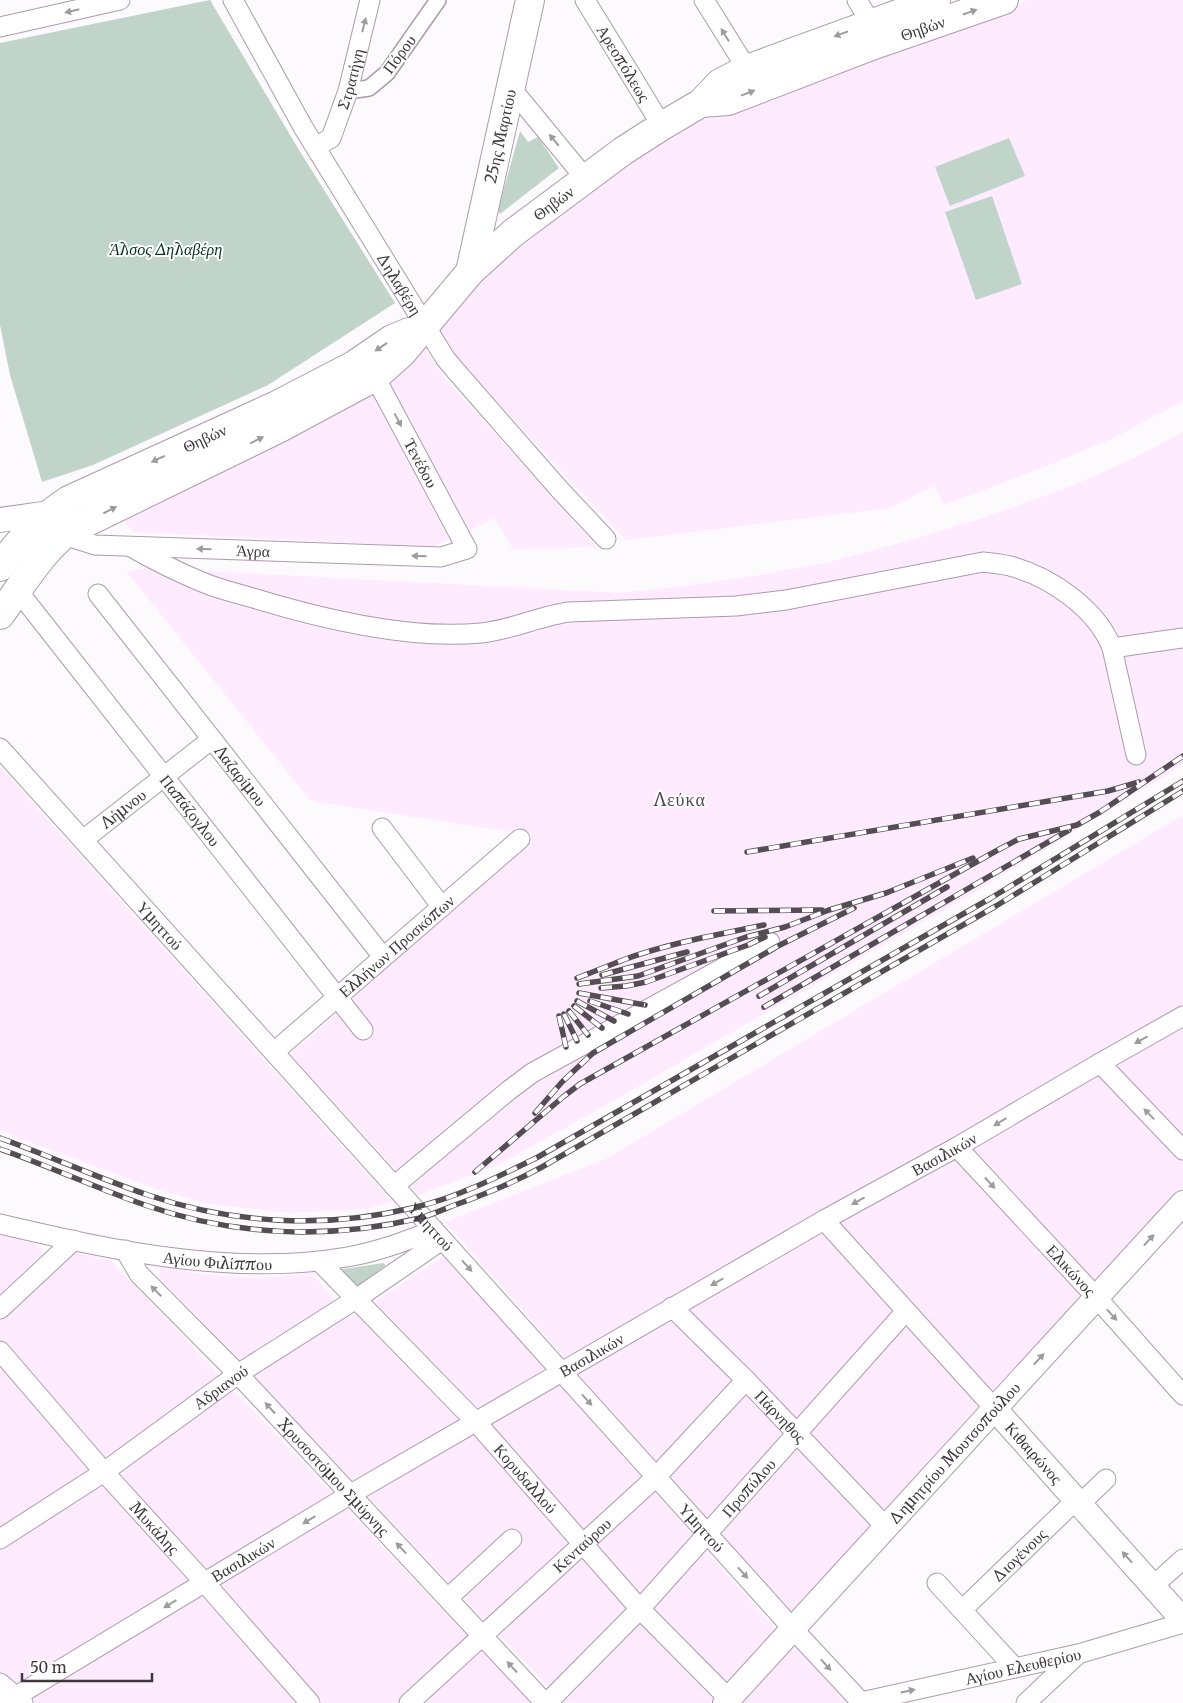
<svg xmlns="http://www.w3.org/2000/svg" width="1183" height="1703" font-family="Merriweather,serif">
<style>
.built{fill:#feebff}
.green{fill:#c0d4ca}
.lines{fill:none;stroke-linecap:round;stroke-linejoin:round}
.pedestrian-casing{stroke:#ac9bac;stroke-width:18}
.minor-casing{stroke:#ac9bac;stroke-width:21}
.tertiary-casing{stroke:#ac9bac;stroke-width:26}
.secondary-casing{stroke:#ac9bac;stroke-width:30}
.pedestrian{stroke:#fff;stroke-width:15}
.minor{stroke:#fff;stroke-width:19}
.tertiary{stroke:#fff;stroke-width:24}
.secondary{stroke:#fff;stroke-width:28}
.rail-casing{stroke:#544d54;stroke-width:5.5}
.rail{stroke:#fff;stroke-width:4;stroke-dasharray:11;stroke-linecap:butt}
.oneway{fill:#9e9b9e}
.labels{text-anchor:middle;stroke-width:4;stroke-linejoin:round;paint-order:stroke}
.street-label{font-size:16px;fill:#3e373e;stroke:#fff}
.park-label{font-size:16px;font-style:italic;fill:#043424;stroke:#fff}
.neighbourhood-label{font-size:18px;letter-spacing:1px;fill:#564857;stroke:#fff}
</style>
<rect width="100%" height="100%" fill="#fdfafd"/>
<!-- built -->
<g class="built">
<path d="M1030,0H1183V401L1111,439L1047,466L944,505L934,486L890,508L626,540L465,368L450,350L439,331L465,296L536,232L650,147L686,127L721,113Z"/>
<path d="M425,349L446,380L597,547L513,549L494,518L470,531L389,383L414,362Z"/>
<path d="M372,394L449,539L433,547L135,532L125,523L123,517L324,422Z"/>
<path d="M1183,432V763L1162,778L963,899L606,1105L500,1164L419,1195L291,1055L533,835L316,802L309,799L126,571L147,568L619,593L694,585L754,576L830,562L918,538L985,517L1069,487L1132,459Z"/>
<path d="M0,767L392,1202L365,1209L291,1213L209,1204L156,1189L0,1131Z"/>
<path d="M1183,815V1188L791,1614L445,1222L606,1159Z"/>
<path d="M0,1232L31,1239L43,1253L0,1295Z"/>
<path d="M70,1252L110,1260L531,1703H0V1321Z"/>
<path d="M445,1255L777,1631L711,1703H564L157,1275L164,1268L202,1274L248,1278L277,1277L311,1273L351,1318Z"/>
<path d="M793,1641L852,1703H736Z"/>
</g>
<!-- green -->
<g class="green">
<path d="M210,0L299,150L395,303L268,385L93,465L42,482L10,375L0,325V43Z"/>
<path d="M520,131L528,142L538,137L559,168L500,214L498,210Z"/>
<path d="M1009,138L1025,176L950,206L935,167Z"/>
<path d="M992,196L1022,284L976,300L945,212Z"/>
<path d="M383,1263L386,1265L356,1289L337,1270Z"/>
</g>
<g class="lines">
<!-- pedestrian casing -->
<g class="pedestrian-casing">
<path id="pedestrian" d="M348,91L369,88L387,73L438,0"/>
</g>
<!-- minor casing -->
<g class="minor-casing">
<g id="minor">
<path id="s1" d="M233,0L303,127L445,358L455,370L560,490L606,539"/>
<path id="s2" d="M585,0L662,126"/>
<path d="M704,0L747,69"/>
<path d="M857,0L871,23"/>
<path d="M0,27L120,0"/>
<path d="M511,88L585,178"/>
<path id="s3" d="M316,147L331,138L348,91L370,0"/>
<path id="s4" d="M61,525L73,538L95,545L441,557L467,549L375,377"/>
<path d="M131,547C154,560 178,572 202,582C218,589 236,593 253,598C322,619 409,640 481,633C512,630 539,616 569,612L736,606L786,600L983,562C992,563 1001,564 1010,566C1051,577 1097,609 1112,648L1136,755"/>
<path id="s5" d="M18,591L363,1030"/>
<path id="s6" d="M98,594L383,957"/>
<path d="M1112,648L1183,638"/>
<path id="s7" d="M0,748L793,1629L862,1703"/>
<path d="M382,828L442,907"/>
<path id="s8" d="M83,840L212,739"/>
<path id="s9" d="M274,1052L520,839"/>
<path d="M1100,1063L1183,1150"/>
<path id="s10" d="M957,1147L1096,1297L1183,1395"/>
<path d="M394,1186L508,1091L532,1073L770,942"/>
<path d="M824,1220L994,1408"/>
<path id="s11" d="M0,1224C111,1250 233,1277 347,1257C377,1252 406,1241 434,1230"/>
<path id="s12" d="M125,1250L139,1274L238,1374L545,1703"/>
<path id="s13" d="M319,1261L476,1422L640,1609L729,1699"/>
<path id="s14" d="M672,1307L746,1380L886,1527"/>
<path d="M0,1309L74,1240"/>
<path id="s15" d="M0,1351L104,1472L205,1583L310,1703"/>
<path d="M1080,1504L1106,1479"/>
<path id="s16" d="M0,1539L104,1472L238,1374L356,1299L442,1240"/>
<path d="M937,1583L1015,1668"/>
<path d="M1153,1586L1183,1559"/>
<path d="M448,1598L512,1539"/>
<path id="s17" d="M962,1610L1076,1500"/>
<path d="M0,1683L23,1703"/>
<path id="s18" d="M861,1702L1078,1654L1183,1623"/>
<path id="s19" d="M5,1703L351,1494L824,1220L957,1147L1100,1063L1183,1016"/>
<path id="s20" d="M409,1703L656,1477L746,1380"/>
<path id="s21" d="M547,1703L640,1609L906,1311"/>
<path d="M1026,1703L1077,1655"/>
</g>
</g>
<!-- tertiary casing -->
<g class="tertiary-casing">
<g id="tertiary">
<path d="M0,520L50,513"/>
<path id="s22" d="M994,1408L1183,1620"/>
<path id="s23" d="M725,1703L1183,1203"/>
</g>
</g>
<!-- secondary casing -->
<g class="secondary-casing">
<g id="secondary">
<path id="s24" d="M701,103L728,101L874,45L1004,0"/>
<path id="s25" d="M470,272L530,0"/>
<path id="s26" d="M0,567C21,537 39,520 69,500L277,405L354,365L392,339L409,332"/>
<path id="s27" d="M0,615C21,587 39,555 67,532L280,428L375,377L402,353L470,272L513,233L623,151L662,126L701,103L720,83L747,69L936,0"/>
</g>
</g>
<!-- pedestrian -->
<use href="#pedestrian" class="pedestrian"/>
<!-- minor -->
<use href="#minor" class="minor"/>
<!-- tertiary -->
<use href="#tertiary" class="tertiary"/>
<!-- secondary -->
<use href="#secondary" class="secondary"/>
<!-- rail casing -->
<g class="rail-casing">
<g id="rail">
<path d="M747,852L1108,791L1139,782"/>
<path d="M714,911L822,910"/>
<path d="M602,975L687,952"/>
<path d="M577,978C593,972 608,966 623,960C669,943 717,935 764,925"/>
<path d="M579,984L638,976L746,937L785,927L829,910L886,893L973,858"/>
<path d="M601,988L626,986L646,982L748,945L765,937"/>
<path d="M579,993L645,1005"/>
<path d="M759,996L947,887"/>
<path d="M577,1001L614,1021"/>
<path d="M590,1001L628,1014"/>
<path d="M574,1006L602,1028"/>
<path d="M764,1007L1069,830"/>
<path d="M569,1011L588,1035"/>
<path d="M564,1014L577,1041"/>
<path d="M559,1016L566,1047"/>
<path d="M535,1113L562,1082L593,1053L776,947L854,908"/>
<path d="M0,1138C50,1156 98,1178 148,1195C233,1224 325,1229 412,1208C456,1198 498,1177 538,1157L991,898L1183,781"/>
<path d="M0,1149C49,1166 96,1188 145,1205C233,1236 329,1240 420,1218C431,1215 442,1210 452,1206C483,1195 513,1183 542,1167L996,906L1183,791"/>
<path d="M475,1172L563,1097L580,1084L996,851L1019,839L1077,825L1100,812L1183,756"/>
</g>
</g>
<!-- rail -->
<use href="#rail" class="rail"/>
</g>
<!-- one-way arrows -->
<defs><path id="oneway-solid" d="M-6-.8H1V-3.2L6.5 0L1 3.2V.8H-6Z" transform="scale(1.25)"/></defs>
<g class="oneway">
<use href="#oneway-solid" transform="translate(72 11) rotate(167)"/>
<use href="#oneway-solid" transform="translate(970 12) rotate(-19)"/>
<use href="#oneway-solid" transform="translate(364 25) rotate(-76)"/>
<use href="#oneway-solid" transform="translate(841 34) rotate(160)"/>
<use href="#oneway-solid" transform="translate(725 35) rotate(-122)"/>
<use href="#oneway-solid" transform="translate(748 93) rotate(-21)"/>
<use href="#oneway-solid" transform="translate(554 140) rotate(-130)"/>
<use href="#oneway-solid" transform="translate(381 347) rotate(146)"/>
<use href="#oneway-solid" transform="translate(398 420) rotate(62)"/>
<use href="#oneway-solid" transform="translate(257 440) rotate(-26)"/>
<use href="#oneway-solid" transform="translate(158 459) rotate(155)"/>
<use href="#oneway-solid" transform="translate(110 510) rotate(-27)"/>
<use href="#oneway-solid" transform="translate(204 549) rotate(-178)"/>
<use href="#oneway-solid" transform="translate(419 556) rotate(-178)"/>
<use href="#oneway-solid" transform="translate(1141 1040) rotate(151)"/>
<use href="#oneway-solid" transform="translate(1149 1114) rotate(-134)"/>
<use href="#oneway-solid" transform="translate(1000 1122) rotate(149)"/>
<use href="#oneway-solid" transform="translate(990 1183) rotate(47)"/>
<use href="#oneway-solid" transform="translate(858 1201) rotate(151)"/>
<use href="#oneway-solid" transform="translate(1149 1240) rotate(-47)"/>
<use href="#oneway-solid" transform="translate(467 1266) rotate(48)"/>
<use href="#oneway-solid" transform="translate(717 1282) rotate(150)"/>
<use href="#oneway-solid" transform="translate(156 1291) rotate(-135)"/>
<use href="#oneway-solid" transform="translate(1112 1315) rotate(48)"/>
<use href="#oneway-solid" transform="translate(1039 1359) rotate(-47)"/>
<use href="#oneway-solid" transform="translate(587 1400) rotate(48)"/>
<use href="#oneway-solid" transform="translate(270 1408) rotate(-133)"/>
<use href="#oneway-solid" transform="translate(309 1520) rotate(149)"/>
<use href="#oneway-solid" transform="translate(401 1548) rotate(-133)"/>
<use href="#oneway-solid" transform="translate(1127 1557) rotate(-132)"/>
<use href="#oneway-solid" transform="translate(743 1573) rotate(48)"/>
<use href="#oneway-solid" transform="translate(170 1604) rotate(149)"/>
<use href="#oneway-solid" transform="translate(826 1665) rotate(48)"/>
<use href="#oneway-solid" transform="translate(512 1667) rotate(-133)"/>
<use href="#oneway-solid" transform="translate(908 1691) rotate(-12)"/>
</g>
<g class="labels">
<!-- street labels -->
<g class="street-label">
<text dy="6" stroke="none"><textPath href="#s24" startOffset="235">Θηβών</textPath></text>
<text transform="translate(399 54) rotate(-53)" y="6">Πόρου</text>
<text dy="6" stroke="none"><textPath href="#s2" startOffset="74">Αρεοπόλεως</textPath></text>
<text dy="6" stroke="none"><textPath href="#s3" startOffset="80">Στρατήγη</textPath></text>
<text dy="6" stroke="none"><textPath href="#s25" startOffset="139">25ης Μαρτίου</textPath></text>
<text dy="6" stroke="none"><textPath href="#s27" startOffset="702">Θηβών</textPath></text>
<text dy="6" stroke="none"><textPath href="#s1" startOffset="329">Δηλαβέρη</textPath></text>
<text dy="6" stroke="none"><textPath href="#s26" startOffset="246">Θηβών</textPath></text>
<text transform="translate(421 463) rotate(62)" y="6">Τενέδου</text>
<text dy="6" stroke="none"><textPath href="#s4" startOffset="199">Άγρα</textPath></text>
<text dy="6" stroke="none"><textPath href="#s6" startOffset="231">Λαζαρίμου</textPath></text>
<text dy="6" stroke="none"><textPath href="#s8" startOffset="51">Λήμνου</textPath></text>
<text dy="6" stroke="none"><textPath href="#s5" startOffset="279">Παπάζογλου</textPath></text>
<text dy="6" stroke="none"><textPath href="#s7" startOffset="239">Υμηττού</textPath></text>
<text dy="6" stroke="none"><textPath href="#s9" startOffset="162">Ελλήνων Προσκόπων</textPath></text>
<text dy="6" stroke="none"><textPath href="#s19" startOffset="1088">Βασιλικών</textPath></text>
<text dy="6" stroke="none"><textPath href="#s7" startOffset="644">Υμηττού</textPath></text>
<text dy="6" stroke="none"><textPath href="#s11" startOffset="221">Αγίου Φιλίππου</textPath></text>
<text dy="6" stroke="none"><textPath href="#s10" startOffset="168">Ελικώνος</textPath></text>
<text dy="6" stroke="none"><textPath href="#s19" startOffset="682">Βασιλικών</textPath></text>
<text dy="6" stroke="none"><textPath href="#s16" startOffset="268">Αδριανού</textPath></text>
<text dy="6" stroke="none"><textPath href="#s14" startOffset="154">Πάρνηθος</textPath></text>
<text dy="6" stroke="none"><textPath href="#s23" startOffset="339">Δημητρίου Μουτσοπούλου</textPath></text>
<text dy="6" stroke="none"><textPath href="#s22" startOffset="60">Κιθαιρώνος</textPath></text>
<text dy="6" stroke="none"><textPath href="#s12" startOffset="309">Χρυσοστόμου Σμύρνης</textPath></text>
<text dy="6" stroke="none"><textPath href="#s13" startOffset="300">Κορυδαλλού</textPath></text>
<text dy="6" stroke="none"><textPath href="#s21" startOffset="295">Προπύλου</textPath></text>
<text dy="6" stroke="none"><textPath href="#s15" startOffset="235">Μυκάλης</textPath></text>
<text dy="6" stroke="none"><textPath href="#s7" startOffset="1049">Υμηττού</textPath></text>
<text dy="6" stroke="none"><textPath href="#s20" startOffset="234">Κενταύρου</textPath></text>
<text dy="6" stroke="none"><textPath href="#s17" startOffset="79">Διογένους</textPath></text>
<text dy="6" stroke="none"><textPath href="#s19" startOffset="278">Βασιλικών</textPath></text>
<text dy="6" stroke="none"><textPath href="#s18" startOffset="166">Αγίου Ελευθερίου</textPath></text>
</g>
<!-- park labels -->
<g class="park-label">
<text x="166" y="255">Άλσος Δηλαβέρη</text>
</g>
<!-- neighbourhood labels -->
<g class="neighbourhood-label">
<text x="680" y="806">Λεύκα</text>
</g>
</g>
<!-- scale -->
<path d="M22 1673v8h130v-8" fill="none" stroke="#3e373e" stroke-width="2.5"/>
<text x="30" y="1673" font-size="15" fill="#3e373e" stroke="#ffffff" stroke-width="4" paint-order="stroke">50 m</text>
</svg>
